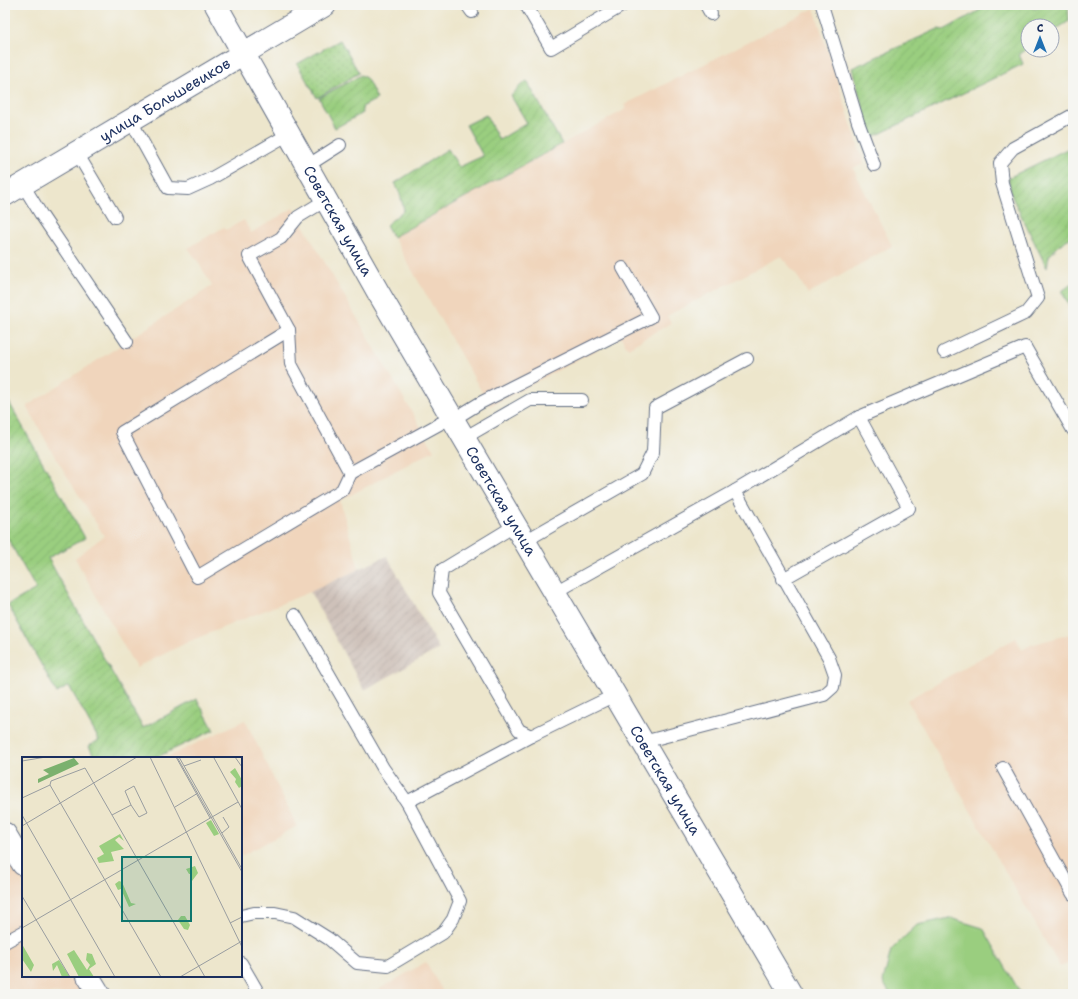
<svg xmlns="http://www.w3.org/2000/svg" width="1078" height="999" font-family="'Shantell Sans',sans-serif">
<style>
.built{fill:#f0d5bc}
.industrial{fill:url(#industrial-furrows)}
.grass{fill:url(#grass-dots);stroke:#5a7e6e}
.garden{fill:url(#garden-furrows);stroke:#5a7e6e}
.pitch{fill:#9ace7f;stroke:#5a7e6e}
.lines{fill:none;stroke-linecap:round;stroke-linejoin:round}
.service-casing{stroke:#646f84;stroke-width:14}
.tertiary-casing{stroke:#646f84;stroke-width:24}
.secondary-casing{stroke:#646f84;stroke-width:24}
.service{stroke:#fff;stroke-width:12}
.tertiary{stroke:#fff;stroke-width:22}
.secondary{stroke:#fff;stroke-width:22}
.labels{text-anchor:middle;stroke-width:3.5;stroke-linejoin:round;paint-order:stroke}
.street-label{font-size:15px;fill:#1b2f5e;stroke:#f6f6f2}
.inset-road{fill:none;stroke:#999da0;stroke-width:1}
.view{fill:#0f766e;fill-opacity:0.15;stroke:#0f766e;stroke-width:2}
.inset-edge{fill:none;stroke:#1b2f5e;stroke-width:2}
</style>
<defs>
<pattern id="industrial-furrows" width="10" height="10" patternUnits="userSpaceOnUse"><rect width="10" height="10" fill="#cec1b9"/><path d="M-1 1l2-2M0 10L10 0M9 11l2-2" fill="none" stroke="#b0a6a1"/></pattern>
<pattern id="grass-dots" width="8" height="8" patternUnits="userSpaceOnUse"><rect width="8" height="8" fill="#9ace7f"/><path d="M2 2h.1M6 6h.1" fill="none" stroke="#84b170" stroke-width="1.8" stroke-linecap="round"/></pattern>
<pattern id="garden-furrows" width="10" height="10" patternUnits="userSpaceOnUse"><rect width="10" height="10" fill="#9ace7f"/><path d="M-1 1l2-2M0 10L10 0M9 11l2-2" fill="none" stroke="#84b170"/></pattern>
</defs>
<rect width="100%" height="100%" fill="#f6f6f2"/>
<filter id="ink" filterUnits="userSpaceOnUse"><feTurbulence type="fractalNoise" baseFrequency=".025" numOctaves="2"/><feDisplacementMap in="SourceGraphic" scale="8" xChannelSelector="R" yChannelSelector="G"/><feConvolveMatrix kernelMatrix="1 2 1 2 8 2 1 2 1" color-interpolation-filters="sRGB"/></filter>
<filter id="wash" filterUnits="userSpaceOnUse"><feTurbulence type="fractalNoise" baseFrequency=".012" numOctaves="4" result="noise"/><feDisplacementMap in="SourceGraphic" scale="16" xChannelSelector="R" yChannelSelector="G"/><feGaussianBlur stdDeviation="0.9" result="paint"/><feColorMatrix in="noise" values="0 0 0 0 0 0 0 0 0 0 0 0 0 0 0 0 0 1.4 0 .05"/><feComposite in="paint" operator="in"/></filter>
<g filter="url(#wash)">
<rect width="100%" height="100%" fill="#ede6cc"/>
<!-- built -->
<g class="built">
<path d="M814,8L864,164L853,168L892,246L808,294L796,274L781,256L667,316L671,323L628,348L621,337L490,406L393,237L626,109L624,105Z"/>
<path d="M293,208L434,450L340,501L359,569L310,592L190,641L136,668L75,558L104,536L51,450L27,406L212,286L197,260L188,248L224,227L226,230L244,220L251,233Z"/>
<path d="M1073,633V960L1060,967L907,700L1016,638L1022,650L1031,645Z"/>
<path d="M245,720L297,826L241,856V758H166Z"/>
<path d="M6,847L23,877V976H79L89,994H5V848Z"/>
<path d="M426,962L444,994H371Z"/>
</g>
<!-- industrial -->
<path class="industrial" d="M387,556L439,649L364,690L310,592Z"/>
<!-- grass -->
<path class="grass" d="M340,40L359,73L317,98L297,64Z"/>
<!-- garden -->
<g class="garden">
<path d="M989,5H1028L1035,9L1043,5H1068L1069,21L1052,32V26H1028V48L1019,54L1023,64L871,138L852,68L938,29L944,30Z"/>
<path d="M361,75L367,79L377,99L362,107L363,113L335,128L319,98Z"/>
<path d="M527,81L562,144L393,237L386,225L404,210L400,194L395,183L448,149L459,167L483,156L466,125L486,115L499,140L527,123L511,96L522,84Z"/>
<path d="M1073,146V236L1063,242L1049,255L1047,268L1012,197L1008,178Z"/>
<path d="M1073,283V314L1062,291Z"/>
<path d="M5,395L85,538L48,558L143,728L197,699L214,730L155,758H95L89,746L99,740L69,686L57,693L8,605L36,589L5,534Z"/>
</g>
<!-- pitch -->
<path class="pitch" d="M950,918L983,928L1021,994H890L883,982L891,950L917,925Z"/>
</g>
<g filter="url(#ink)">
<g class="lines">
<!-- service casing -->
<g class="service-casing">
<g id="service">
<path d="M467,5L472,12"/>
<path d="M526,5L551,48L623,5"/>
<path d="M706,5L711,14"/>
<path d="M822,5L858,122L874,165"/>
<path d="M131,121L168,188L188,189L210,179L289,134"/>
<path d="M77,153L115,217"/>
<path d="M307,166L340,145"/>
<path d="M23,185L42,216L127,342"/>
<path d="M326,200L298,217L281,238L249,256L289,330L122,432L197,577L342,490L350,473L452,417"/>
<path d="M289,330L291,364L350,473"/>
<path d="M944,352L1026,313L1038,298L1002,183L1000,163L1013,148L1073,115"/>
<path d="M454,419L480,403L651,317L623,268"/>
<path d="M464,438L530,400H582"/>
<path d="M516,525L442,570L439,593L519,730L531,736"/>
<path d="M525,541L642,474L653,452L655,408L747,359"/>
<path d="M783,579L909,508L859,417L1025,347L1073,430"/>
<path d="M555,592L735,491L859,417"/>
<path d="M295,615L383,768L407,802"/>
<path d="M643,742L824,695L833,687L835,675L829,658L735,491"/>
<path d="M1003,768L1073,894"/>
<path d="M241,916L254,913H275L294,917L329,939L357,963L388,966L443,933L453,919L460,901L407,802L531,736L615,695"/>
<path d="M5,942L23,932"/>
<path d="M241,963L259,994"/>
</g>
</g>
<!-- tertiary casing -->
<g class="tertiary-casing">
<g id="tertiary">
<path id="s1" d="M216,5L378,292L791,994"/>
<path d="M5,834L23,864"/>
<path d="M88,976L99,994"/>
</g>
</g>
<!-- secondary casing -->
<g class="secondary-casing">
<g id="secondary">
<path id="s2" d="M5,195L325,5"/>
</g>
</g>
<!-- service -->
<use href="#service" class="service"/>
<!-- tertiary -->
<use href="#tertiary" class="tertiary"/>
<!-- secondary -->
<use href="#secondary" class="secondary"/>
</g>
</g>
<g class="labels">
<!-- street labels -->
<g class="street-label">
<text dy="5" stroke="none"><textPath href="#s2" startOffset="186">улица Большевиков</textPath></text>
<text dy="5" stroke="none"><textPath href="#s1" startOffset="248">Советская улица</textPath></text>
<text dy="5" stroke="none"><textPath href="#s1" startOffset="572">Советская улица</textPath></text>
<text dy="5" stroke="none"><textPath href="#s1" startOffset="896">Советская улица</textPath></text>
</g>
</g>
<!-- overview -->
<g transform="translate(22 757)">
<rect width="220" height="220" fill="#ede6cc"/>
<path d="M189,63L197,77L192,79L184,66ZM98,77L102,84L97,80L93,83L102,92L89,95L92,104L77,106L75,101L82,97L77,89Z" fill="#9ace7f"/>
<path d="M52,1L57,7L16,26V22L27,17L21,13Z" fill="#7bb16e"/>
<path d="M213,11L220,23V29L217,31L213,25L214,22L208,15ZM173,109L176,116L170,124L168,119L170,117H167L164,112ZM97,124L100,125L109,146L114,147L107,150L99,132L96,133L93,127ZM0,187L12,208L9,215L0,202ZM52,193L65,213L68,208L64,203L65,196L70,197L74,207L67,212L72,220H57L45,197ZM37,203L48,220H40L35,208L31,214L30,207Z" fill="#9ace7f"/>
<path d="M159,159H163L168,168L166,173L162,172L156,163Z" fill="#9ace7f"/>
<path class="inset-road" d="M128,0L220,190M154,0L188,61M155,0L220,115M157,0L220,112M213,0L220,10M192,1L220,52M0,4L24,0M162,9L179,3M28,28L139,220M0,41L28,28L29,24L63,11L183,220M153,50L176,36M0,58L93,220M90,58L109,48L117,60L125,56L112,29L103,34L109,48M190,60L216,45M0,69L115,0M200,76L207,70L201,60M0,139L48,220M208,166L220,160M0,171L190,60M158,220L220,184"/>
<path class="view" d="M100,100H169V164H100Z"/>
<rect width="220" height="220" class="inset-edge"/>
</g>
<!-- margin -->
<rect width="1078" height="999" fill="none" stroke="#f6f6f2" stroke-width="20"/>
<!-- north arrow -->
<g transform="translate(1040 38)"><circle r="19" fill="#f6f6f2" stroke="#9ea6b7"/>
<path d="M0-3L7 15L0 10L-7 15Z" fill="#1f6fb2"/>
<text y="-6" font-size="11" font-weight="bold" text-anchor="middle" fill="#1b2f5e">С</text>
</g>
</svg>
